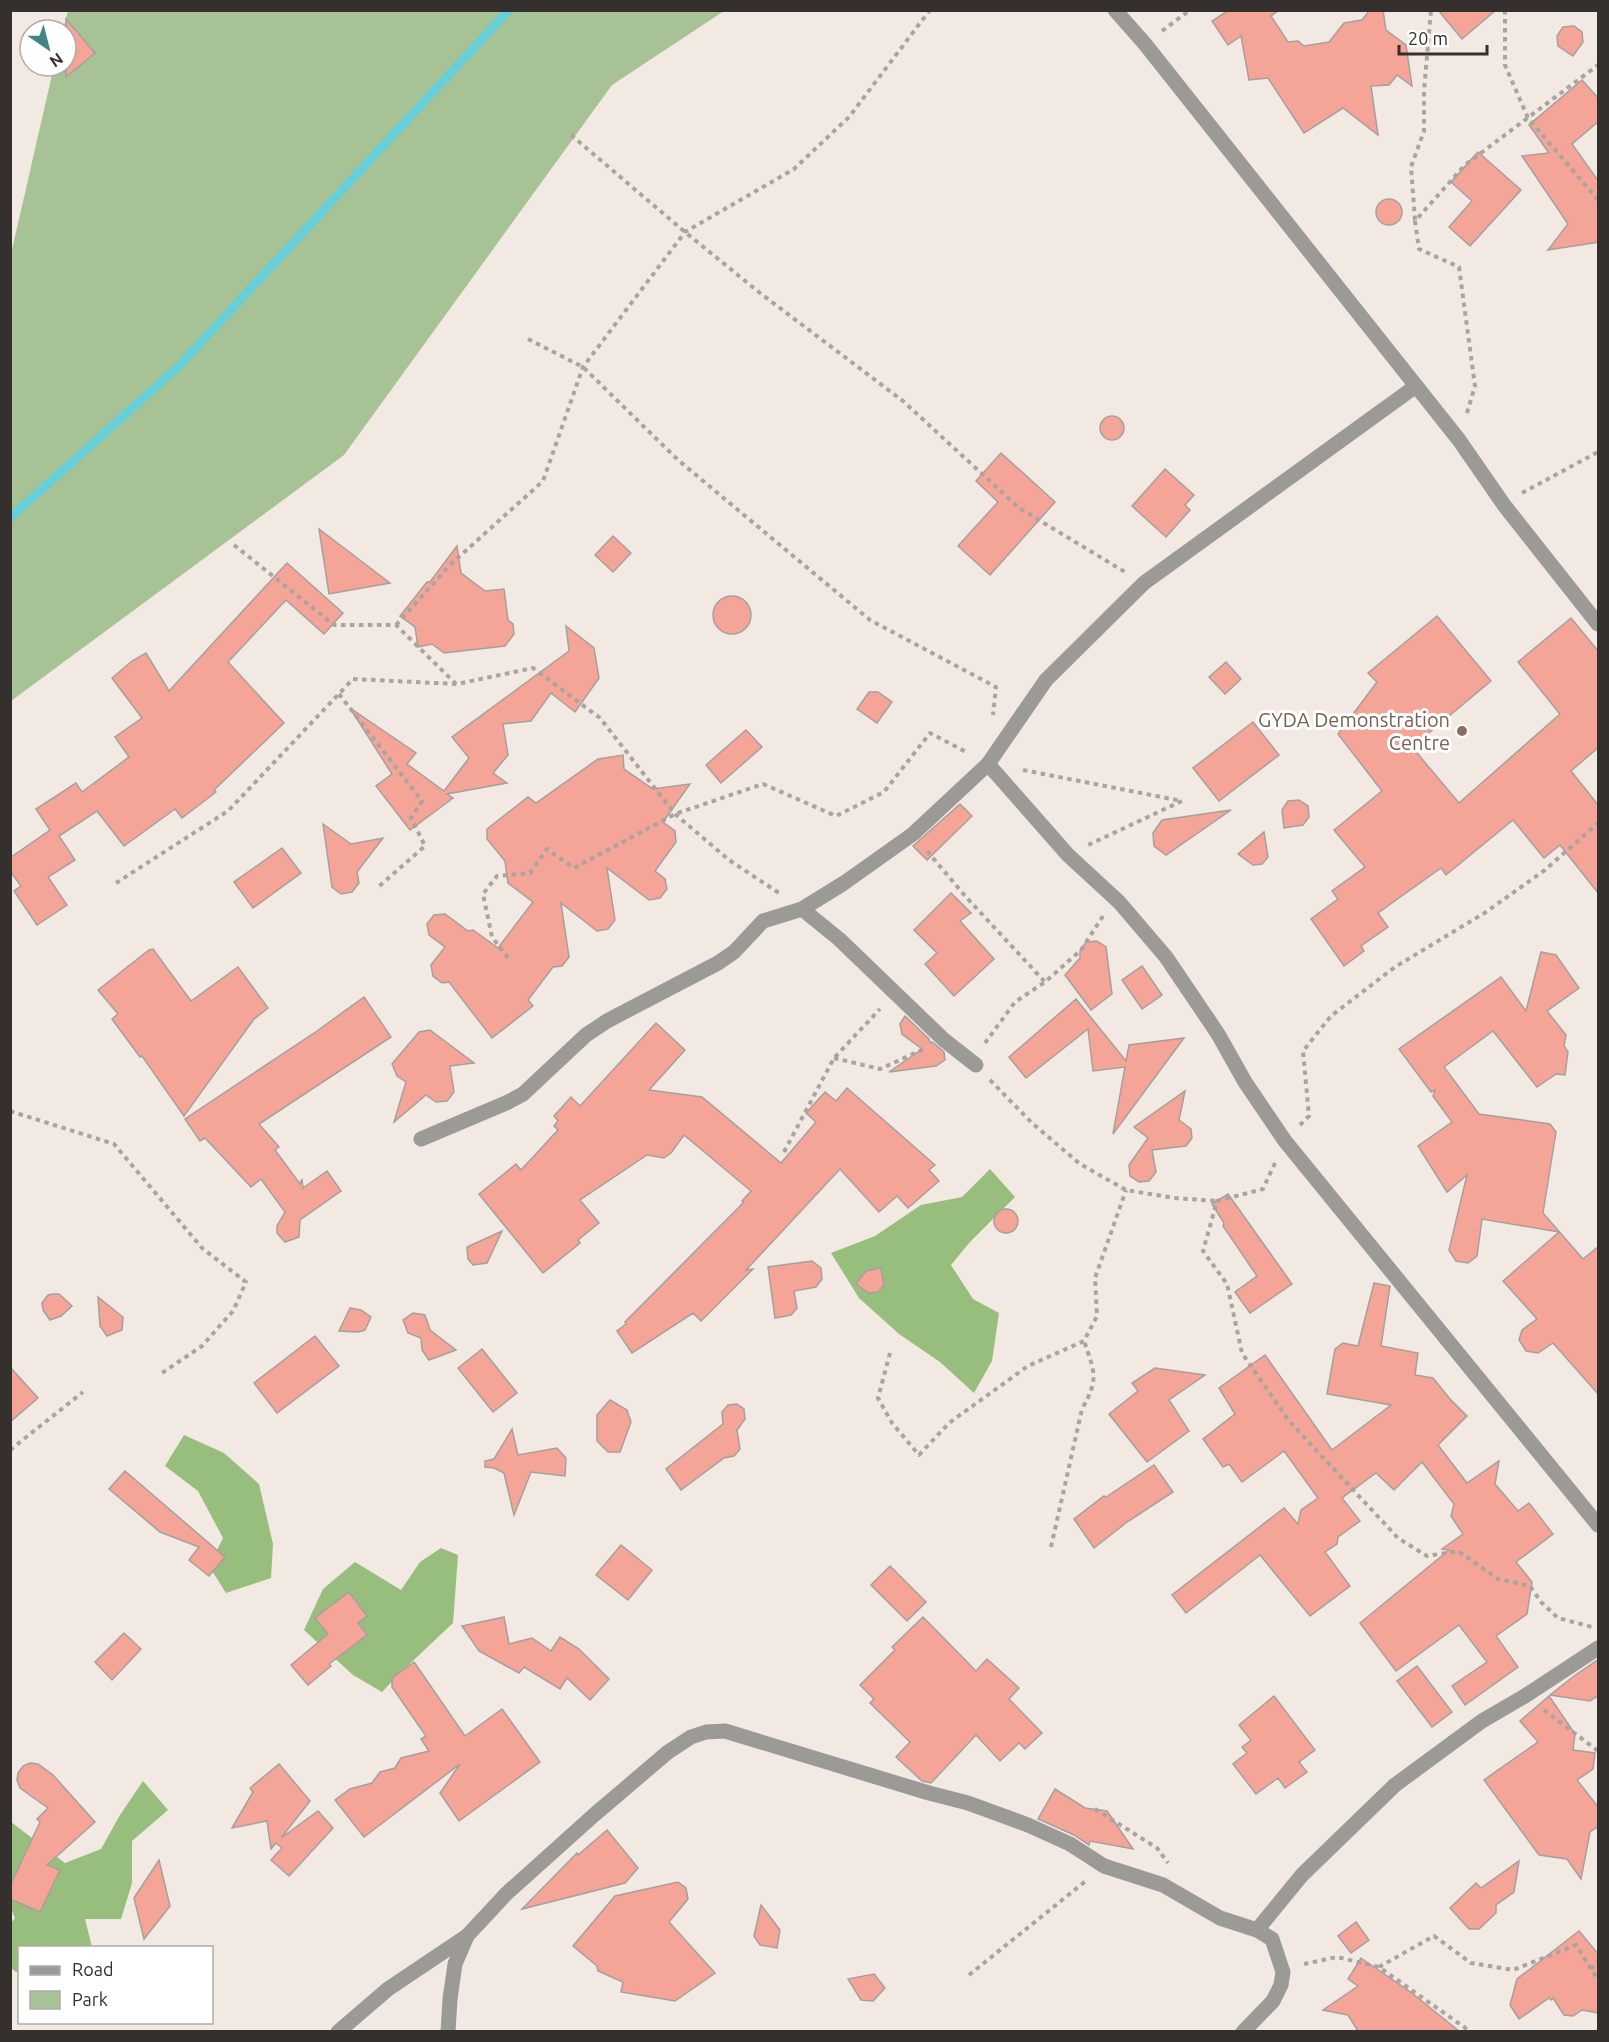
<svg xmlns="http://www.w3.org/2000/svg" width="1609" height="2042" font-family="Ubuntu,sans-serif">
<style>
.green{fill:#a7c295}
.forest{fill:#98be7e}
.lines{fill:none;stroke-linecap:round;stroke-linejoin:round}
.stream{stroke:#68cfd9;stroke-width:9}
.building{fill:#f4a598;stroke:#a89e9c;stroke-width:1.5}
.path{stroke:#aaa39f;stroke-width:4;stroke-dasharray:4.5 4.5;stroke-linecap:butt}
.minor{stroke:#9c9a96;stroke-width:15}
.education-dot{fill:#8d6e63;stroke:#fff;stroke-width:2}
.labels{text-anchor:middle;stroke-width:6;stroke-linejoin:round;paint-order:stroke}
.education-label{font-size:20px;fill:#785e54;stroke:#fff;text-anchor:end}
</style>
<rect width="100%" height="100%" fill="#f2e9e3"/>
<!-- green -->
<path class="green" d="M68,11H724L612,85L344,455L11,701V254L54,66H66V30H63Z"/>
<!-- forest -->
<g class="forest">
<path d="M990,1169L1015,1197L969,1243L951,1265L973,1299L999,1313L992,1361L974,1393L940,1362L899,1334L859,1298L831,1253L875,1236L921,1205L962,1197Z"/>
<path d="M184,1435L224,1453L259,1484L273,1544L271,1578L226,1593L209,1566L223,1538L198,1491L165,1466Z"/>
<path d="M441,1548L458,1555L453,1623L400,1673L382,1692L353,1675L304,1630L323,1589L355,1562L401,1590L420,1562Z"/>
<path d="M143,1781L168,1810L132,1841V1883L121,1919H85L92,1947L20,1948L19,1971L16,1972L11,1968V1923L15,1918L11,1909V1822L65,1863L101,1849L120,1815Z"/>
</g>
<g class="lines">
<!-- stream -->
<path class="stream" d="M10,518L178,367L509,10"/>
</g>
<!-- building -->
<g class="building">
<path d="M1229,10H1279L1271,16L1288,42L1298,41L1304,46L1329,42L1344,23L1362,20L1370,10H1383L1386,30L1406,45L1412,86L1397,75L1389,85L1371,86L1378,135L1343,108L1304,133L1268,78L1249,80L1241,36L1228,45L1212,21Z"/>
<path d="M1438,10H1496L1462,39Z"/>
<path d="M66,19L95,53L66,77Z"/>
<path d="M1574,26L1582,32L1583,42L1573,56L1558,46L1557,36L1563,27Z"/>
<path d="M1582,80L1599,99V121L1572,144L1599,182V242L1548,250L1568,224L1522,156L1549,153L1529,125Z"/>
<path d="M1478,152L1521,190L1470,246L1449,227L1472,201L1451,182Z"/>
<circle cx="1389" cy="212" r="13"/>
<circle cx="1112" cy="428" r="12"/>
<path d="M1001,453L1055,502L990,575L958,546L998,502L976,481Z"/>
<path d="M1165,469L1194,495L1185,505L1190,510L1166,537L1132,506Z"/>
<path d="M319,529L390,583L329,594Z"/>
<path d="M613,536L631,553L613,572L595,555Z"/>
<path d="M457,546L461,573L485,591L504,589L508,620L513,624L514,634L505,646L444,653L432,644L418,647L415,627L400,616L427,582H430Z"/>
<path d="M287,563L343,613L324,634L286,600L228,662L284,723L214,790L216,792L182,818L175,809L124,846L97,811L59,836L75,860L48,877L67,905L37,925L14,891L21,886L10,871V858L50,830L36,809L76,783L82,792L129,757L115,737L142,718L112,678L132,661L146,653L169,691Z"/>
<circle cx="732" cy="615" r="19"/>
<path d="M1437,616L1491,681L1412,747L1459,803L1560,714L1518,662L1571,618L1599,652V747L1571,771L1599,806V894L1560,845L1544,858L1513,820L1446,875L1441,868L1378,913L1388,927L1361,946L1364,951L1344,966L1311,919L1338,899L1332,891L1365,867L1334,830L1382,791L1338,734L1377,682L1368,673Z"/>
<path d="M566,626L594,648L599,678L575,712L551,693L531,721L503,724L508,755L493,773L507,783L447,794L453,798L410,830L376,786L392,774L350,708L416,753L407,764L444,791L469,758L452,737L569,651Z"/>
<path d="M1226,662L1241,679L1225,694L1209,677Z"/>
<path d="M869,692H878L892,702L877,723L857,709Z"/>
<path d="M1253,722L1279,755L1219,801L1193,768Z"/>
<path d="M746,730L762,747L721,783L706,765Z"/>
<path d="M623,755L624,769L653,789L690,784L663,822L675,831L676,842L655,871L665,879L667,889L660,898L649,900L607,868L615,920L608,929L597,931L561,903L569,957L562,966L553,967L528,1000L533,1006L492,1038L449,982L442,983L433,976L431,965L445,947L429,935L427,924L434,915L445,914L468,931L473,930L498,948L533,902L508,883L505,861L487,839V829L528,797L536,803L598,759Z"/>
<path d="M1299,800L1308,806L1309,817L1303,825L1284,828L1282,810L1288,801Z"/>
<path d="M960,804L972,816L927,860L913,846Z"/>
<path d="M1231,810L1166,855L1154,846L1153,833L1162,820Z"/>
<path d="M323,824L351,844L383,838L357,872L359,883L352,892L341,894L332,887Z"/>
<path d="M1264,832L1268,857L1262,864L1253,865L1238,854Z"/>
<path d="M282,848L301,873L253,908L234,882Z"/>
<path d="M951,893L971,913L960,921L994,959L954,996L925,964L937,953L914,930Z"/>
<path d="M1097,941L1106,947L1112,994L1091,1010L1065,975L1080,958V951L1086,942Z"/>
<path d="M153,949L191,1001L238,967L268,1008L254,1019L184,1116L142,1056L140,1057L112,1019L118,1014L98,990L149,950Z"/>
<path d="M1541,952L1556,955L1579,988L1547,1011L1566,1035L1564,1046L1568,1052L1565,1075L1556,1074L1537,1087L1493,1031L1444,1067L1479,1114L1550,1124L1556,1132L1543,1213L1583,1259L1599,1246V1395L1553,1343L1538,1353L1526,1351L1519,1340L1522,1330L1537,1319L1503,1281L1559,1232L1482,1219L1477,1256L1468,1263L1456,1261L1449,1250L1467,1175L1447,1192L1418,1146L1452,1122L1433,1096L1435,1090L1431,1092L1399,1049L1501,977L1526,1011Z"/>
<path d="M1142,966L1162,995L1142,1009L1122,980Z"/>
<path d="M364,997L391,1037L259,1124L279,1147L275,1150L300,1184L302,1179L303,1188L327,1171L341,1191L300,1220L299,1237L285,1242L277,1233V1226L285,1212L261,1179L251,1187L205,1138L200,1141L185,1119L317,1031Z"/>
<path d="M1076,999L1126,1061L1129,1045L1184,1038L1113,1134L1125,1067L1093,1071L1088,1029L1026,1078L1009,1057Z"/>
<path d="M905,1016L929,1039L930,1043L932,1042L944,1052L945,1060L936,1066L889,1072L922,1049L902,1034L900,1024Z"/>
<path d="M656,1023L685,1050L649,1090L702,1097L781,1163L816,1122L806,1113L825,1092L836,1101L847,1088L935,1165L929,1170L939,1181L908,1208L897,1196L879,1212L840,1169L746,1270L753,1269L701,1321L693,1313L632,1353L617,1331L626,1324L625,1322L744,1202L742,1201L751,1191L684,1135L671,1153L664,1158L647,1155L580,1200L599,1223L578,1240L580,1243L543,1273L479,1194L516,1164L521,1170L558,1130L554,1126L558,1121L554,1116L571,1097L580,1106Z"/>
<path d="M430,1030L474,1063L450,1066L454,1092L447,1101L436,1102L426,1095L394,1122L406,1082L397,1076L392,1064L419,1032Z"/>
<path d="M1185,1091L1179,1120L1191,1129L1192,1138L1186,1146L1152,1150L1156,1172L1149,1181L1139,1182L1130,1176L1129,1165L1148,1138L1134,1127Z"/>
<path d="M1228,1194L1292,1284L1250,1313L1235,1292L1257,1276L1223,1226L1224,1223L1212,1204Z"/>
<circle cx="1006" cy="1221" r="12"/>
<path d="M502,1231L487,1263L473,1265L468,1259L467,1247Z"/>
<path d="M812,1261L821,1268L822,1279L816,1287L794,1291L797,1308L791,1315L775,1318L768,1267Z"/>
<path d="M881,1268L884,1285L878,1292L869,1293L856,1284L866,1271Z"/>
<path d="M1374,1283L1390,1286L1381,1346L1418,1353L1415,1375L1433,1378L1450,1399L1467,1416L1438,1445L1467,1483L1499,1461L1495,1484L1518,1511L1529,1503L1553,1534L1516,1562L1532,1582L1527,1614L1496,1636L1518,1667L1465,1705L1452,1686L1487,1662L1459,1625L1396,1671L1360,1623L1449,1550L1442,1549L1463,1534L1451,1516L1454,1504L1422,1462L1394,1490L1376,1473L1342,1498L1360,1521L1338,1537L1337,1544L1325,1552L1350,1586L1310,1616L1260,1555L1186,1613L1172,1595L1284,1508L1298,1524L1301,1510L1318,1498L1284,1451L1242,1482L1229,1464L1223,1467L1203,1439L1235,1414L1219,1388L1265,1355L1332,1450L1391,1405L1327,1394L1335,1349L1343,1343L1358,1346Z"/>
<path d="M53,1294H59L72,1306L61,1316L50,1320L43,1310L42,1303L48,1295Z"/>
<path d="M98,1297L123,1317L122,1330L107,1336L100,1326Z"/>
<path d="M350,1308L361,1310L371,1317L365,1330L358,1332L339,1331Z"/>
<path d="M413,1313L425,1315L430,1330L456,1350L429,1360L422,1350L421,1338L408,1333L403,1320Z"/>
<path d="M315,1336L339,1366L277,1413L254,1383Z"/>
<path d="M482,1349L517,1393L493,1412L458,1368Z"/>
<path d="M10,1367L38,1398L10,1422Z"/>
<path d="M1155,1368L1205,1375L1169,1400L1189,1431L1147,1462L1109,1414L1138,1391L1132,1383Z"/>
<path d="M610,1400L627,1410L631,1422L620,1452H608L597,1441V1415Z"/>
<path d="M737,1404L744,1409L745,1419L737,1430L740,1449L734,1456L724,1458L681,1490L666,1469L723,1424L722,1412L728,1405Z"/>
<path d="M512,1429L518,1455L557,1448L566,1458L565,1476L531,1472L514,1515L504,1473L494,1468L485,1467V1461L494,1459Z"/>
<path d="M1154,1465L1173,1492L1127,1522L1094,1548L1074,1519L1104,1496L1106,1497Z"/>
<path d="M125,1471L225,1557L209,1576L189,1560L199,1547L160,1532L109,1489Z"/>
<path d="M621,1545L652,1570L628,1600L596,1575Z"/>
<path d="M890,1566L926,1602L907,1621L871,1585Z"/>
<path d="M349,1592L367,1616L358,1623L367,1635L329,1664L331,1666L308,1685L291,1665L328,1634L315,1618Z"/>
<path d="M504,1617L509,1644L532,1638L551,1651L560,1637L579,1649L609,1679L590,1700L567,1678L560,1689L524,1667L519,1673L479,1651L462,1626Z"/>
<path d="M923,1617L976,1671L987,1659L1019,1688L1009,1699L1042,1733L1025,1749L1019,1743L1000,1761L976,1735L931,1783L922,1781L896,1757L910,1742L870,1703L874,1699L860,1685L895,1650L892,1647Z"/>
<path d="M124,1633L141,1649L112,1680L95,1662Z"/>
<path d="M1599,1659V1695L1590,1701L1550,1695L1574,1676Z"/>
<path d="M414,1662L465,1736L502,1709L540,1762L459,1821L440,1793L460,1764L364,1837L335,1800L350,1789L372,1783L380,1772L395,1768L401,1758L429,1751L421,1739L426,1736L392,1687V1678Z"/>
<path d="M1417,1666L1452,1712L1432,1727L1397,1681Z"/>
<path d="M1274,1696L1315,1750L1299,1762L1307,1772L1285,1788L1278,1778L1256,1794L1233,1764L1247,1753L1242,1747L1251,1740L1239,1725Z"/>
<path d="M1549,1696L1575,1734L1573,1750L1595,1753L1593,1769L1577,1780L1599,1808V1826L1590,1832L1581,1879L1567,1859L1539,1855L1484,1780L1538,1742L1520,1721Z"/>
<path d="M30,1763L38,1764L53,1775L95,1822L47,1865L60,1870L40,1912L10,1899V1886L40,1822L37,1819L48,1808L20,1788L17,1780L18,1773L23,1766Z"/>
<path d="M279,1764L310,1801L281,1838L318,1811L333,1828L289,1876L271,1860L282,1848L276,1843L271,1849L267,1821L232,1828L253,1792L250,1788Z"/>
<path d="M1055,1789L1085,1808L1107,1811L1133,1849L1090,1841L1089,1845L1074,1835L1038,1819Z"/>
<path d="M607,1830L638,1868L625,1883L522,1909L577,1853L578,1855Z"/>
<path d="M159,1860L170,1906L144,1939L134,1898Z"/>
<path d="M1519,1861L1514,1892L1496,1905V1913L1479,1929H1469L1450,1908L1476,1883L1481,1888Z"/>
<path d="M678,1882L686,1888L688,1899L669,1922L715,1973L675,2001L621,1992L623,1982L598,1971L597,1966L573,1946L615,1896Z"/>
<path d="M761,1905L780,1930L777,1948L760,1945L754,1936Z"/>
<path d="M1356,1922L1369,1940L1351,1953L1338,1936Z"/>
<path d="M1579,1931L1599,1955V2013L1582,2010L1573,2016L1564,2015L1553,1998L1551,2000L1549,1998L1519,2019L1510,2005L1517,1979Z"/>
<path d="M1361,1958L1412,1993L1459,2031H1358L1348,2015L1323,2010L1358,1986L1348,1979Z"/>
<path d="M874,1974L885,1988L873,2001L861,2000L848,1979Z"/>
</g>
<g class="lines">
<!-- path -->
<g class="path">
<path d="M1505,10V65L1528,118L1598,200"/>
<path d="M1162,31L1190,10"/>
<path d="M571,135L685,232L760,293L903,401L1019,508L1125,572"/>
<path d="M1415,220L1411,167L1424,131V91L1431,10"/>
<path d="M528,339L583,367L678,460L870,620L996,687L993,715"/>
<path d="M1467,413L1475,386L1459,267L1419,249L1415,221L1465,165L1598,65"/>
<path d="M1522,493L1598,452"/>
<path d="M234,545L334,625H396L456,684"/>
<path d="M396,625L451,564L543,481L583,367L685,232L794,169L849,117L930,10"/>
<path d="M339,694L422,801L411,818L425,846L376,889"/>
<path d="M1023,770L1182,801L1088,845"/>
<path d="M927,851L966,897L1045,982"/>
<path d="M116,883L228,811L353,679L457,684L533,668L600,718L675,814L729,860L779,893"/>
<path d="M508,958L492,937L483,894L497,876L530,873L547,849L574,868L675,814L763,784L836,816L884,792L930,733L968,753"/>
<path d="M985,1043L1015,1002L1045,982L1081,950L1103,916"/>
<path d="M834,1058L880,1069L924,1049"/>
<path d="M990,1080L1032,1123L1080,1164L1126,1190L1174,1198L1217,1201"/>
<path d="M10,1111L114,1144L202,1248L246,1282L233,1311L202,1346L159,1375"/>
<path d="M1300,1125L1309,1116L1303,1051L1331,1016L1395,967L1486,912L1545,870L1598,823"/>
<path d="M784,1152L834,1058L880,1009"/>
<path d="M1275,1163L1263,1189L1217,1201L1203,1251L1227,1284L1242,1353L1289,1421L1398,1538L1427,1556L1458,1551L1498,1579L1530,1586L1541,1602L1558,1618L1592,1627"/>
<path d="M890,1353L878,1398L892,1423L919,1455L949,1423L1028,1366L1084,1341L1097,1316L1095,1278L1126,1190"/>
<path d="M10,1450L83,1392"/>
<path d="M1051,1547L1082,1409C1099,1379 1095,1373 1084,1341"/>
<path d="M1544,1710L1598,1751"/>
<path d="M1095,1809L1157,1848L1168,1863"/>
<path d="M1304,1964L1337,1957L1379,1967L1471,2032"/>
<path d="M1379,1967L1434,1936L1471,1963L1513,1970L1576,1945L1598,1980"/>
<path d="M1591,1969L1598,1961"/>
<path d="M969,1975L1087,1880"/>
</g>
<!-- minor -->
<g class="minor">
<path d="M1115,10L1145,44L1459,440L1504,505L1598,624"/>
<path d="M988,764L1068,855L1119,902L1166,957L1218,1034L1245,1082L1285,1141L1598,1525"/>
<path d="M802,909L839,939L944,1040L976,1065"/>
<path d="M421,1139L506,1103L523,1094L586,1035L607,1021L718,963L734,952L763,921L802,909L844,883L913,834L988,764L1046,680L1144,583L1416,386"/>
<path d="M1257,1930L1302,1875L1395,1785L1482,1721L1525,1696L1598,1648"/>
<path d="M338,2032L388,1989L467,1936"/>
<path d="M448,2032L450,1999L455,1964L467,1936L506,1894L594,1815L668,1752L691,1737L706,1732L725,1731L929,1793L968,1803L1028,1825L1070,1844L1104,1866L1163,1885L1220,1918L1257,1930L1272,1939L1283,1972L1281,1985L1273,2001L1243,2032"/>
</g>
</g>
<!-- markers -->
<circle class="education-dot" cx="1462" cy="731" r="6"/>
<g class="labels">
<!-- education labels -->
<g class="education-label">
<text x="1450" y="727">GYDA Demonstration<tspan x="1450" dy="23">Centre</tspan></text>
</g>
</g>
<!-- border -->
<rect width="1609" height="2042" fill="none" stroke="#34302e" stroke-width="24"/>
<!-- legend -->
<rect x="18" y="1946" width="195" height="78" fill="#ffffff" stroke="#aeacab" stroke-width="1.5"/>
<rect x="30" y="1966" width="30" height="9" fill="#9c9a96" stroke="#aeacab" stroke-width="1.5"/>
<text x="72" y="1976" font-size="18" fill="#34302e">Road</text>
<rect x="30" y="1991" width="30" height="18" fill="#a7c295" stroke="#aeacab" stroke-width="1.5"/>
<text x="72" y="2006" font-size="18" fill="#34302e">Park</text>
<!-- north arrow -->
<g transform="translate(48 48) rotate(145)"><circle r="28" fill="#ffffff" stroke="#aeacab" stroke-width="1.5"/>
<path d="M0-4.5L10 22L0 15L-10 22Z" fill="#3f8785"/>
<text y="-9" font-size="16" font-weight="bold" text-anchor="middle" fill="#34302e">N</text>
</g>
<!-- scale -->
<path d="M1399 45v9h88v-9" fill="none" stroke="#34302e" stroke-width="3"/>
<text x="1408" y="45" font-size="18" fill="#34302e" stroke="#ffffff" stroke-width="4.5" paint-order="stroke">20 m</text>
</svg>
